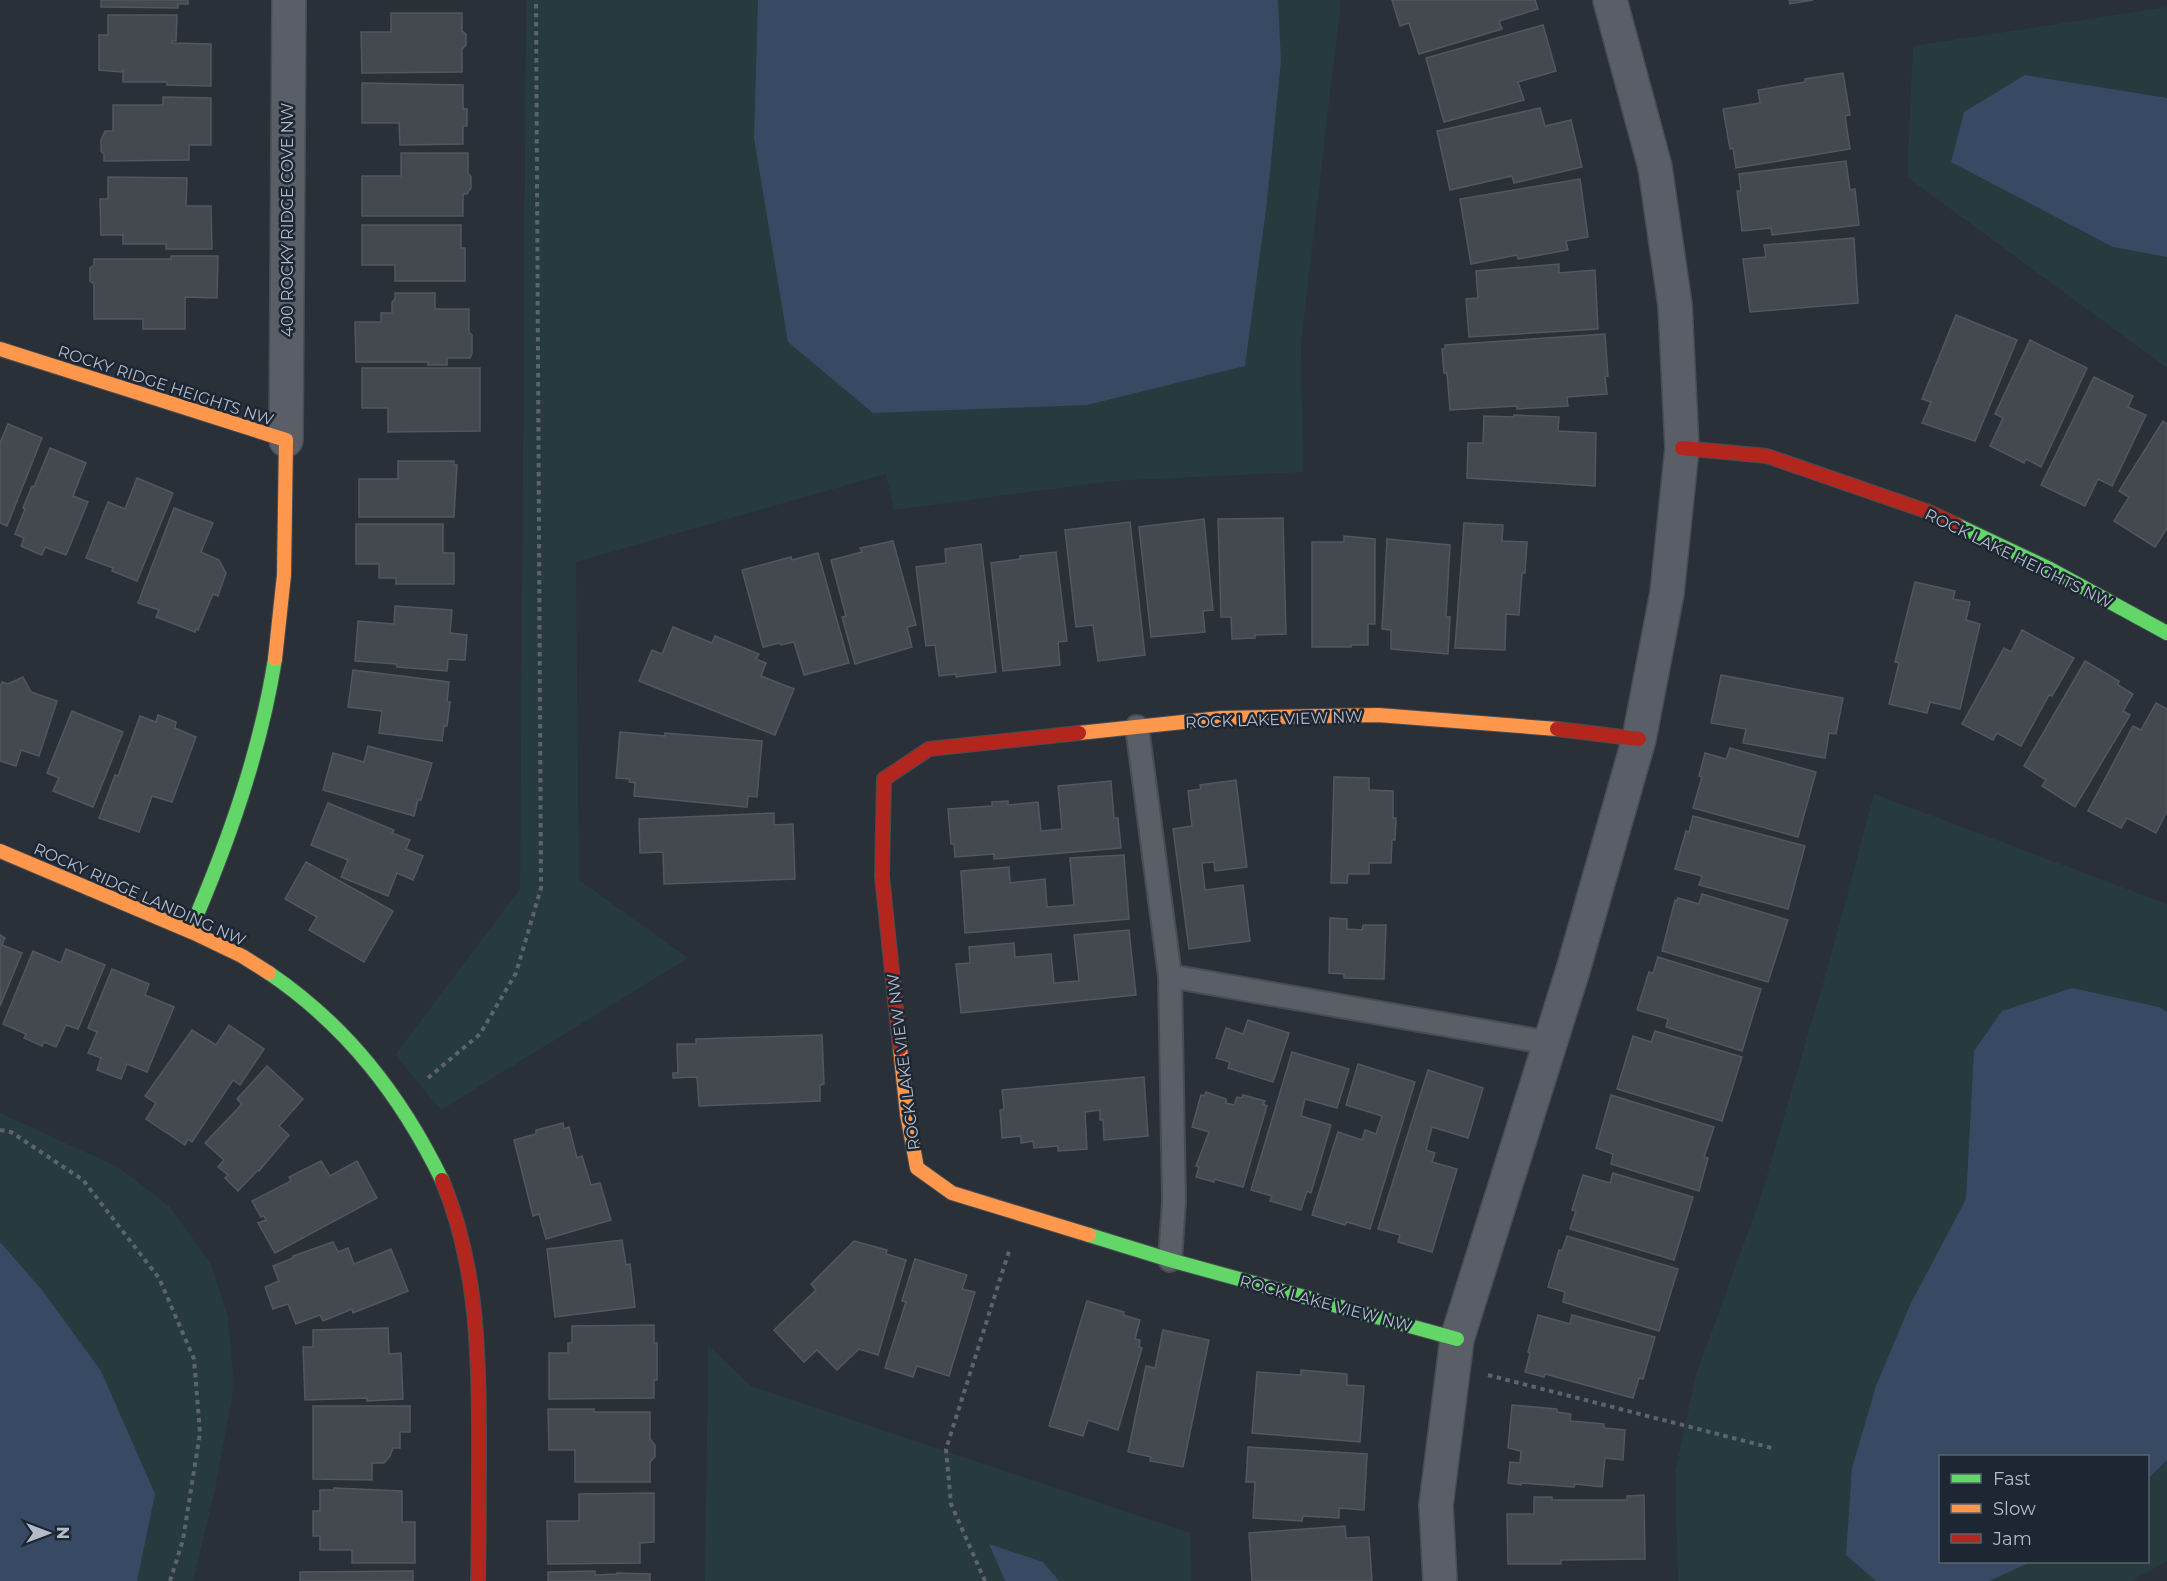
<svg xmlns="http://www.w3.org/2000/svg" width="2167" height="1581" font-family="Montserrat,sans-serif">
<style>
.green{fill:#273a3e;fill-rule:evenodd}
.water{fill:#384963}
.building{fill:#444950;stroke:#52575f;stroke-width:1.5}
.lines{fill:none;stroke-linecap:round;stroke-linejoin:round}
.lane-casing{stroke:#484c53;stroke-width:26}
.street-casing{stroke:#484c53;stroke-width:36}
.fast-casing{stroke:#484c53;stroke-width:16}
.slow-casing{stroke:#484c53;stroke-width:16}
.jam-casing{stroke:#484c53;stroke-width:16}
.path{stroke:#5d636a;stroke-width:4;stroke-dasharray:4.5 4.5;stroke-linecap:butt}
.lane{stroke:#5a5e66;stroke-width:22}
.street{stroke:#5a5e66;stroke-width:33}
.fast{stroke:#63d668;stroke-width:14}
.slow{stroke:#ff974d;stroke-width:14}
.jam{stroke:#b3261e;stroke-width:14}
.labels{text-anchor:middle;stroke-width:5;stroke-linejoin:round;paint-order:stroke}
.street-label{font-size:16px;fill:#b4bcc9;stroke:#1d2633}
</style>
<rect width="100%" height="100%" fill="#2a3038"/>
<!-- green -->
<g class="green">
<path d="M526,0H1341L1301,344L1303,472L1113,481L894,510L886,474L576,562L579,880L688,958L441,1110L395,1055L520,889Z"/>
<path d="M2167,7V368L1907,177L1913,46Z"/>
<path d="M1874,794L2167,904V1561L2132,1581H1678L1675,1472L1696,1375L1760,1199L1830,959ZM1940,1456H2148V1562H1940Z"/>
<path d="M0,1113L118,1167L170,1207L211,1264L228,1317L234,1386L216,1485L193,1581H0Z"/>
<path d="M708,1345L751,1386L1190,1533L1191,1581H705Z"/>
</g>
<!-- water -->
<g class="water">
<path d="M758,0H1278L1281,61L1267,202L1245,366L1087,405L873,413L788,342L754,138Z"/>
<path d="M2025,75L2167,98V257L2113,247L1951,162L1964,112Z"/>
<path d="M2072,988L2159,1007L2167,1012V1460L2148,1479V1456H1940V1562H2031L1989,1581H1876L1846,1555L1852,1468L1876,1386L1910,1305L1966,1199L1974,1051L2002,1011Z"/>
<path d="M0,1242L42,1290L101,1371L155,1494L137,1581H0Z"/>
<path d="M989,1544L1043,1562L1059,1581H1005Z"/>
</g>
<!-- building -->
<g class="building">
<path d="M101,0H188V4H178V8L101,7Z"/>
<path d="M1392,0H1535L1538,9L1499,21L1502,29L1419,54L1409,23L1400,26Z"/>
<path d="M1789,0H1813L1790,4Z"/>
<path d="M391,13H462V31L466,34V45L462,49V72L362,73L361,32H391Z"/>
<path d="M108,15H177L176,41H172V43L211,44V86L167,85V82H123V70L121,72L99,70V35H108Z"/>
<path d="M1543,25L1556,71L1518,82L1524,100L1444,122L1426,58Z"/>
<path d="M1843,73L1850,115L1845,116L1850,149L1736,168L1733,148L1730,149L1723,109L1760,103L1758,90L1805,82V79Z"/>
<path d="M362,83L463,85V109H467V126H463V144L400,145L399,123H362Z"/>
<path d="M163,97L211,98V145H189V160L104,161V154L101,151V140L105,131H113V105H163Z"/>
<path d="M1540,108L1545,126L1571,120L1582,167L1514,183L1512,176L1450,190L1437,131Z"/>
<path d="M401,153H468V173L471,177V188L467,194H463V216H362V176H401Z"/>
<path d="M1846,161L1850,190L1855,189L1859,225L1772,235L1771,228L1742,231L1737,191H1741L1739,174Z"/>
<path d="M108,177L187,178L186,206H211L212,249H166V244H123V235H101L100,199H108Z"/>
<path d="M1580,179L1588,237L1566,241L1568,250L1518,259L1517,255L1471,264L1460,199Z"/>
<path d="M362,225H461V248H465V281H395V265H362Z"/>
<path d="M1854,238L1858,303L1750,312L1743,259L1766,257L1764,245Z"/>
<path d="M171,256H218L217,298L185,297V329H143V319H94V284L90,281V268L94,265V259H171Z"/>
<path d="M1559,264V273L1595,270L1598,329L1469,337L1466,299L1478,298L1476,271Z"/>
<path d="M395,293H435V309H469V332L472,335V353L470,358H447V365H428V362H356L355,322H381V313H392V302L395,299Z"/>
<path d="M1956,315L2017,340L1975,441L1922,423L1931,402L1922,399Z"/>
<path d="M1605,334L1608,376L1605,377L1607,394L1567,397L1568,406L1517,409V406L1450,410L1447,373H1444L1442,349H1445V345Z"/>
<path d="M2030,340L2087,368L2041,467L2026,459L2024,463L1990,446L2003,418L1995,414Z"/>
<path d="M362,368H480V431L388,432V408H362Z"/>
<path d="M2094,377L2133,396L2128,407L2146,415L2112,486L2098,479L2085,506L2041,485Z"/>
<path d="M1514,415L1559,417L1558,431L1596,433L1595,486L1467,478L1468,443H1483L1484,416L1514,417Z"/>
<path d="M2163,421L2167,424V528L2155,547L2114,521L2129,497L2119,491Z"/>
<path d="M8,424L42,438L7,526L0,523V443Z"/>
<path d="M50,448L86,463L73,496L88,502L66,555L45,547L42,555L39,554L21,546L24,538L15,534L25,509L23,508L32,486L34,487Z"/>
<path d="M398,461H454V465H457L454,517H359V479H398Z"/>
<path d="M137,478L173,493L137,581L112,571L113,568L86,558L108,502L125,509Z"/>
<path d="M174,508L213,523L201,552L219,560L226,573L218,596L213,594L198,630L196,629L195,632L156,617L159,610L138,603Z"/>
<path d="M1283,518L1286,634L1255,635V638L1232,639L1231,617H1221L1218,519Z"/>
<path d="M1204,519L1213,610L1203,611L1205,632L1151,637L1139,527Z"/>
<path d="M1130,522L1145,655L1098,661L1093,625L1076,627L1065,530Z"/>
<path d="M1464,523L1503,525L1502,541L1527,542L1525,573H1522L1519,615L1506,614L1505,650L1455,648Z"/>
<path d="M356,524H443V553H454V584H396V578H379V564H356Z"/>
<path d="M1344,536L1375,539V624H1368V645H1351V647H1312V542H1344Z"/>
<path d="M1387,539L1450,545L1446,617H1450L1448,654L1391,649V630L1382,629Z"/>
<path d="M893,541L916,625L907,627L912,647L855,664L842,617L846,616L831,560L862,552L860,548Z"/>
<path d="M981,544L996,672L956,677V674L939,676L935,645L926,646L916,567L946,563L945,549Z"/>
<path d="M1056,552L1067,641L1058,642L1060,665L1003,671L991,563L1020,559V556Z"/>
<path d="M818,553L849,663L804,675L794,642L781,645L780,643L763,647L742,570L791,557L792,560Z"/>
<path d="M1915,582L1955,591L1953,599L1970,602L1966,620L1980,624L1960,709L1930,702L1927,713L1889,704L1899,663L1895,662Z"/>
<path d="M395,606L452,610L450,633L467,635L465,660L448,659L447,671L397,667V664L355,661L358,621L394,624Z"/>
<path d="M673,627L712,643L715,636L759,654L756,659L766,663L761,676L794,689L775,735L639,681L652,650L662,654Z"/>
<path d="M2022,630L2074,658L2052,696L2049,695L2021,746L1997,733L1993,740L1962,724L2004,648L2011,652Z"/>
<path d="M2085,661L2119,681L2118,685L2133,694L2123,711L2130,715L2075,807L2042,786L2046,780L2024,766Z"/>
<path d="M353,670L449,682L447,702H450L447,726H444L442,741L379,733L382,711L348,707Z"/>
<path d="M1721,675L1843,698L1836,734L1829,733L1825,758L1743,743L1746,729L1711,723Z"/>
<path d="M23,677L31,692L57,701L39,756L21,750L16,766L0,761V687L2,682L8,684Z"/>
<path d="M2156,703L2167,709V811L2156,833L2127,818L2121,828L2088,811L2133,726L2141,730Z"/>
<path d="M72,711L123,732L93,807L53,791L59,778L47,773Z"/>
<path d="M158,715L176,722L175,728L196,737L172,802L152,796L139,832L99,818L115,775L118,776L140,716L156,722Z"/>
<path d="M620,732L665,736V733L762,741L757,797L748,796L747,807H745L634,796L635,783L629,782L630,779L616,778Z"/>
<path d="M368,746L432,763L421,800H418L414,816L323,790L333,753L364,762Z"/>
<path d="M1730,748L1816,772L1798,837L1693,808L1702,777L1699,776L1705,753L1726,759Z"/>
<path d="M1334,777L1369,778V790L1393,791V818H1396L1395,840H1392L1391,863H1369V874H1348L1347,883H1331Z"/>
<path d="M1236,780L1247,867L1215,871L1214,862L1202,863L1205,890L1243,885L1250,941L1189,949L1173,829L1192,826L1188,791L1201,789L1200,785Z"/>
<path d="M1111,781L1114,818H1118L1121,848L994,859V854L955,857L954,844H951L948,809L992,806V802L1008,801V805L1038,802L1041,831L1062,829L1058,786Z"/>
<path d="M328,803L394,830L392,833L410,840L406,849L423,856L413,880L397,873L388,896L341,877L348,860L311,845Z"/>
<path d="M774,813V825L793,824L795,879L664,884L663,852L640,853L639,819Z"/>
<path d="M1693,816L1805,846L1788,909L1699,885L1702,876L1675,869L1686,831L1689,832Z"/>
<path d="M1124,855L1129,919L965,933L961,871L1009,867L1010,883L1045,879L1047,907L1074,905L1070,858Z"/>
<path d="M306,862L393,911L364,962L309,930L317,917L285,899Z"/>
<path d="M1702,894L1788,920L1768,982L1662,951L1675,900L1677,901L1678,898L1699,904Z"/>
<path d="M1330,918L1347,919V929L1362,930L1363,925H1386L1384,979L1344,978V974L1329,973Z"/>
<path d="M1129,930L1136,995L961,1013L956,964L970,963L969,947L1014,943L1015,957L1051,954L1054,983L1079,981L1074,935Z"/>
<path d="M0,935L5,938L2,945L22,953L0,1006Z"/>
<path d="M66,949L105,965L78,1029L66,1025L56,1047L44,1042L42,1046L24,1038L26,1034L3,1024L33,951L61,963Z"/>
<path d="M1658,957L1761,989L1742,1051L1666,1027L1668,1019L1637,1010L1649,972L1653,973Z"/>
<path d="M112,969L149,984L145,995L174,1007L147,1072L127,1064L121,1079L97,1070L101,1058L88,1053L97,1032L88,1028Z"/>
<path d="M1248,1020L1289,1033L1273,1082L1228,1068L1230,1062L1216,1058L1226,1028L1243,1034Z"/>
<path d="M229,1025L264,1049L240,1085L233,1080L192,1142L188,1139L185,1145L146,1119L156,1103L145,1096L192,1030L216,1045Z"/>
<path d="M1655,1031L1742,1057L1722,1121L1617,1089L1633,1036L1651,1042Z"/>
<path d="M822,1035L824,1084L820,1085V1101L699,1106L697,1077L673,1078V1073H678L677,1044H696V1039Z"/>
<path d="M1292,1052L1349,1069L1337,1108L1305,1099L1301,1116L1331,1125L1311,1193L1307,1191L1301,1210L1270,1201L1272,1196L1251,1190Z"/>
<path d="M1358,1064L1415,1082L1370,1229L1347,1222L1345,1225L1312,1215L1338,1132L1362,1140L1365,1130L1376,1134L1382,1116L1346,1105Z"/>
<path d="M267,1066L303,1099L279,1126L289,1135L259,1171L258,1170L238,1191L225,1178L228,1175L218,1167L224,1160L205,1143L242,1104L237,1099Z"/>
<path d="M1428,1070L1483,1088L1468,1138L1432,1127L1426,1150L1435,1153L1432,1162L1457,1169L1432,1252L1398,1242L1400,1235L1378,1229Z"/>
<path d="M1144,1077L1148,1136L1104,1140L1103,1120H1100V1110L1085,1112L1087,1149L1058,1151V1146L1034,1148L1033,1141L1021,1143V1136L1002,1138L1000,1110L1004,1109L1002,1090Z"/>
<path d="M1206,1092L1226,1099V1103L1234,1105L1237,1097L1242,1098L1243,1095L1265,1101L1263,1104L1267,1106L1243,1187L1214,1179V1182L1196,1177L1199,1167L1196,1166L1209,1132L1192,1127L1201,1095L1204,1096Z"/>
<path d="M1611,1095L1714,1127L1704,1157L1708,1158L1699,1191L1611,1164L1613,1154L1596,1148Z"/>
<path d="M563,1123L564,1129L569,1127L577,1158L582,1156L591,1185L600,1183L611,1220L546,1239L539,1214L533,1216L514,1140L536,1134V1130Z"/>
<path d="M321,1161L330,1176L357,1161L377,1198L275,1253L258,1223L266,1220L264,1216L261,1217L252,1201L291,1181L289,1177Z"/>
<path d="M1613,1173L1693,1197L1674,1260L1570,1229L1576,1211L1572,1210L1583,1175L1610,1183Z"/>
<path d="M1567,1236L1678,1269L1659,1331L1563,1302L1565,1292L1548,1287L1559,1250L1562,1251Z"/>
<path d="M622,1240L626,1265L630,1264L635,1307L555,1317L547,1249Z"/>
<path d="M854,1241L887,1250L886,1254L906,1260L878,1355L859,1349L837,1370L817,1350L804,1362L774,1330L816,1290L811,1284Z"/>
<path d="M333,1242L338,1252L348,1248L354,1264L391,1249L408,1291L353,1313L352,1309L323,1321L320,1315L296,1324L288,1304L273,1309L265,1287L279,1281L273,1266L293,1258V1256Z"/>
<path d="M915,1259L967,1275L962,1289L975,1292L949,1376L917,1366L913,1377L885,1368L906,1302L902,1301Z"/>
<path d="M1087,1301L1124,1312L1123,1315L1140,1320L1135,1339L1140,1340L1139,1347L1142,1348L1118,1430L1088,1420L1083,1436L1049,1426Z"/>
<path d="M1538,1315L1570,1324L1572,1315L1655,1337L1643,1379L1639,1378L1633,1398L1545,1374L1544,1377L1525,1372L1530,1353L1528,1352Z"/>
<path d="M654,1325V1343H657V1380H654V1398L549,1399V1353H568V1343H572V1326Z"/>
<path d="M388,1328L389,1354L401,1353L403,1399L367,1401V1398L305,1400L303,1347H313V1330Z"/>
<path d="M1163,1330L1209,1340L1183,1467L1150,1461L1151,1457L1128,1452L1146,1366L1155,1368Z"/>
<path d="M1301,1370L1347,1374V1385L1364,1386L1360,1442L1252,1433L1257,1372L1301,1375Z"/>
<path d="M1512,1405L1557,1409V1412L1571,1414L1570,1421L1604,1424V1428L1625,1430L1623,1460L1605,1458L1602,1487L1575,1484L1574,1487L1521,1483V1485L1508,1483L1510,1462L1520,1463L1521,1451L1508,1448Z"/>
<path d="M313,1406H410V1432H400V1448H393L390,1456L384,1463H372V1480L313,1479Z"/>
<path d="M548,1409H594V1412H650V1439L655,1445V1457L650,1462V1482H575V1450H549Z"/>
<path d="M1248,1447L1367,1454L1364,1510L1339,1508V1518L1303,1516L1302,1521L1253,1518L1255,1482H1246Z"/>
<path d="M334,1488L402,1491V1522H415V1563H352V1550H320V1536H313V1511H320V1490H334Z"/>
<path d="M654,1493V1542L640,1543V1563L548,1564L547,1521H579V1494Z"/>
<path d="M1644,1495L1645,1559L1561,1560V1564H1508L1507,1514H1534V1497H1552V1500H1627V1496Z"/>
<path d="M1345,1526L1346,1538L1369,1537L1372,1581H1252L1249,1533Z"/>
<path d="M413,1571V1581H300V1572Z"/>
<path d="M595,1571V1575L617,1574V1573L650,1574V1581H548V1572Z"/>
</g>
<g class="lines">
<!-- lane casing -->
<g class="lane-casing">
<g id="lane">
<path d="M1137,727L1170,976L1174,1201L1170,1260"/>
<path d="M1170,976L1550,1043"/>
</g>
</g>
<!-- street casing -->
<g class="street-casing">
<g id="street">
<path d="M286,440L289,0"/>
<path d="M1440,1581L1436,1505L1457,1339L1573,970L1639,739L1667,593L1682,448L1675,305L1655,167L1610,0"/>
</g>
</g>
<!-- fast casing -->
<g class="fast-casing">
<g id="fast">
<path d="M1957,525L2048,568L2167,633"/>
<path d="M190,931C228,843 260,753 275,659"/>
<path d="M269,973C347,1026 401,1096 442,1180"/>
<path d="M1089,1235L1170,1260L1457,1339"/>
</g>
</g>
<!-- slow casing -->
<g class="slow-casing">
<g id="slow">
<path d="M0,349L286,440L284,575L275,659"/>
<path d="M1079,733L1221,718L1378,715L1557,729"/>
<path d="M0,851L194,933L242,956L269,973"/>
<path d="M900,1048L907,1114L917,1168L952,1193L1089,1235"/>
</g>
</g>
<!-- jam casing -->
<g class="jam-casing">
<g id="jam">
<path d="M1682,448L1767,456L1929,512L1957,525"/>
<path d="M1557,729L1639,739"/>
<path d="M900,1048L882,876L884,779L929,749L1079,733"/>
<path d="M442,1180C476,1261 479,1348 479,1435C479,1484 479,1532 478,1581"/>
</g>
</g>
<!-- path -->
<g class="path">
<path d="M428,1078L480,1034L516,973L541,888L536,0"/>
<path d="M0,1130L11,1132L83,1180L159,1278L194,1359L200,1433L183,1540L170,1581"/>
<path d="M1488,1375L1772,1448"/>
<path d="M985,1581L951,1504L946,1449L1010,1248"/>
</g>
<!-- lane -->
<use href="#lane" class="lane"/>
<!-- street -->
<use href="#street" class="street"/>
<!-- fast -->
<use href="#fast" class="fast"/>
<!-- slow -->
<use href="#slow" class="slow"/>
<!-- jam -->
<use href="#jam" class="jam"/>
</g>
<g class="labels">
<!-- street labels -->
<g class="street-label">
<text transform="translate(287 220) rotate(-90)" y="6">400 ROCKY RIDGE COVE NW</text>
<text transform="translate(166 385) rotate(18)" y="6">ROCKY RIDGE HEIGHTS NW</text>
<text transform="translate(2019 558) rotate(26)" y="6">ROCK LAKE HEIGHTS NW</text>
<text transform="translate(1274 719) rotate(-2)" y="6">ROCK LAKE VIEW NW</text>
<text transform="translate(140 894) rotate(24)" y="6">ROCKY RIDGE LANDING NW</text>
<text transform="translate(903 1062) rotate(-97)" y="6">ROCK LAKE VIEW NW</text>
<text transform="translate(1326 1303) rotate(15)" y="6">ROCK LAKE VIEW NW</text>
</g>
</g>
<!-- legend -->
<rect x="1939" y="1455" width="210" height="108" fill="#1d2633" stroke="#59626f" stroke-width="1.5"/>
<rect x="1951" y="1474" width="30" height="9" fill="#63d668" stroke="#59626f" stroke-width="1.5"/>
<text x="1993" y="1485" font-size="18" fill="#b4bcc9">Fast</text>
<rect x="1951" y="1504" width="30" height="9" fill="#ff974d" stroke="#59626f" stroke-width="1.5"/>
<text x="1993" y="1515" font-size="18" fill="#b4bcc9">Slow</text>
<rect x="1951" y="1534" width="30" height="9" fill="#b3261e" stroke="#59626f" stroke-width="1.5"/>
<text x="1993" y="1545" font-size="18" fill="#b4bcc9">Jam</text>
<!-- north arrow -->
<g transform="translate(48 1533) rotate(90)" stroke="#1d2633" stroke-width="4.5" paint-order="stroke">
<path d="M0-4.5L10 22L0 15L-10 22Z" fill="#b4bcc9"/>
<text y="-9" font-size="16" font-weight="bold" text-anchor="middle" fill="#b4bcc9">N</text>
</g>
</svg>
